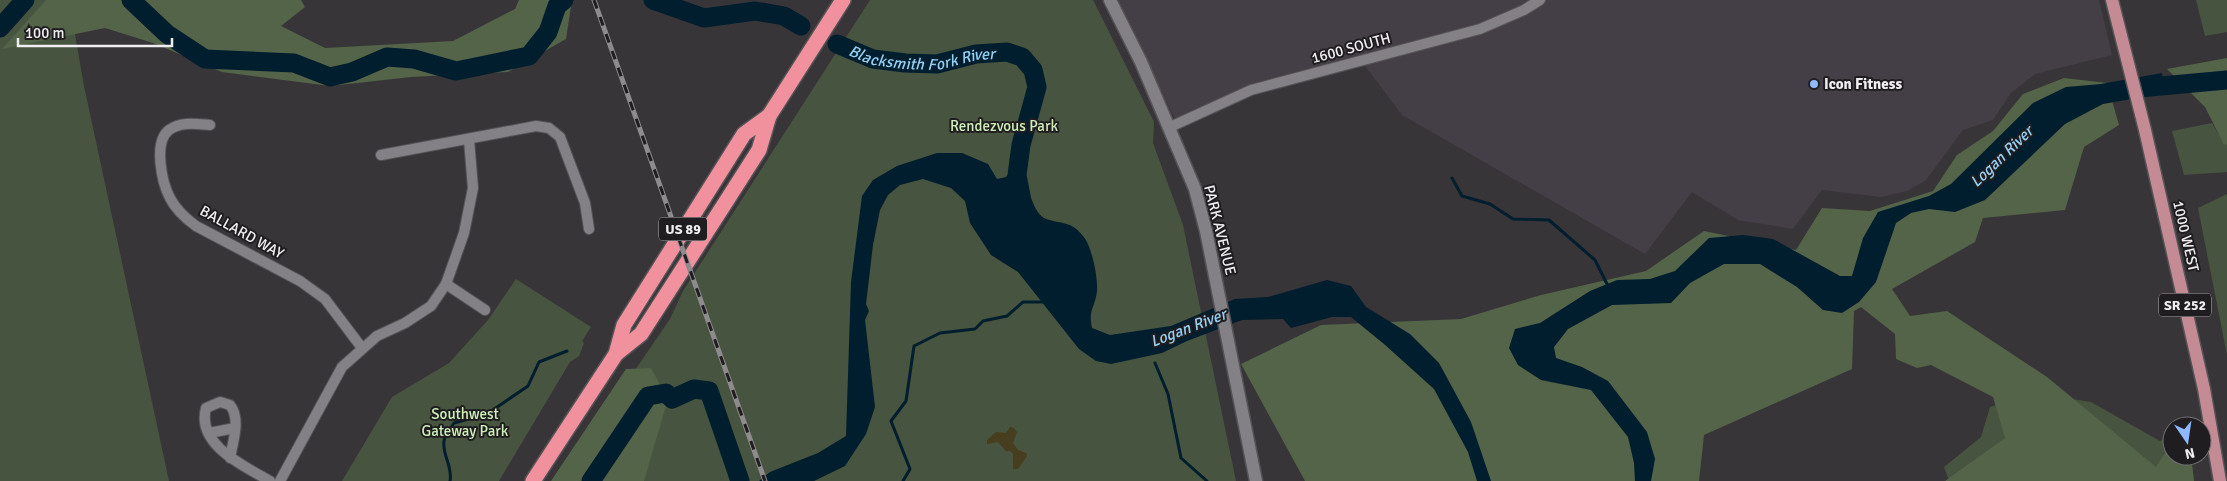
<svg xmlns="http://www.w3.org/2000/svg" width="2227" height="481" font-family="Signika,sans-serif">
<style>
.built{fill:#443e46}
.green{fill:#47543f}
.forest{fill:#536448}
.sand{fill:#463e1e}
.water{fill:#001e2e}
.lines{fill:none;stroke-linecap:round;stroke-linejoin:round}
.stream{stroke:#001e2e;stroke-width:3}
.river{stroke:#001e2e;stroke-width:19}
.street-casing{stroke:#555356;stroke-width:12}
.secondary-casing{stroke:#555356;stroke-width:15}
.primary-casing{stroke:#555356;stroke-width:15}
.highway-casing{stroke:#555356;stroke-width:18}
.street{stroke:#848186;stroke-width:10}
.secondary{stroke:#848186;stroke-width:12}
.primary{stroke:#c58b94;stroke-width:12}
.highway{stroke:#f1919e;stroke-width:15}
.rail-casing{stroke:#8e8b8f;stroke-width:5}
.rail{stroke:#1f1d1f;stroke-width:3;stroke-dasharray:9;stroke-linecap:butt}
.poi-dot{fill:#8fb8fd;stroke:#1f1d1f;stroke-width:2}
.labels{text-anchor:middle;stroke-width:4;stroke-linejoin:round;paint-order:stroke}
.shield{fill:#1f1d1f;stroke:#b1afb1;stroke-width:1}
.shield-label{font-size:14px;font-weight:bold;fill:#f0eef0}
.street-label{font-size:15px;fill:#f0eef0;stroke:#1f1d1f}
.poi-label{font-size:15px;font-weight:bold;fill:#f0eef0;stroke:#1f1d1f;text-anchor:start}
.park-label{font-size:15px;fill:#cff0ba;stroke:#1f1d1f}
.water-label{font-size:16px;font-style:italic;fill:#95d0f4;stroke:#1f1d1f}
</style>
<rect width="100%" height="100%" fill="#383539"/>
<!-- built -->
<path class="built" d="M1116,0H2099L2112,55L2035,74L2011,93L1993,120L1963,130L1926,180L1907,191L1881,197L1822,190L1793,229L1738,220L1692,192L1645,254L1402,115L1357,55L1175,119Z"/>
<!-- green -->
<g class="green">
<path d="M0,0H69L84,86L169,481H0Z"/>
<path d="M870,0H1093L1154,122L1153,143L1183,225L1236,481H559L670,319L683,291Z"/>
<path d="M2196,0H2227V32L2205,36Z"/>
<path d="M2212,123L2224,144H2227V172L2184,175L2172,131Z"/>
<path d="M2227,194V355L2198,208Z"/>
<path d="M516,279L591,327L582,341L584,343L579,356L570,362L499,481H342L392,397L449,363L488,320Z"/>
<path d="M2036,393L2091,402L2160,441L2172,432V456H2191L2194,481H1949L1944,467L1981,437L1990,407Z"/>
</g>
<!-- forest -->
<g class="forest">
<path d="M46,0H301L305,7L281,26L325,48L453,41L515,9L519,0H572L566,39L508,72L411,77L330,86L222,72L153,43L105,28L2,49Z"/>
<path d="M2227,58V144L2224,145L2205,107L2167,69Z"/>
<path d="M2064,78L2107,83L2119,125L2084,147L2065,210L1983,218L1975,242L1892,289L1910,316L1947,311L2047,377L2156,467L2172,442V456H2191L2194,481H1945L2005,438L1993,397L1931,365L1917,368L1896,359L1895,334L1861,307L1854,311L1852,369L1704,435L1699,481H1305L1241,364L1321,325L1461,319L1541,295L1646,271L1704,231L1796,250L1822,208L1870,211L1933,191L1957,155L1993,131L2023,94Z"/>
<path d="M651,368L668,399L644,481H551L626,369Z"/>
</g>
<!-- sand -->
<path class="sand" d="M1010,427L1014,428L1017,432L1013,443L1018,450L1026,453L1027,456L1018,469H1013V454L1010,451H1006L998,442L987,444V440L996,432L1006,433Z"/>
<!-- water -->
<g class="water">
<path d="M2162,73L2165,93L2103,104L2065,124L1985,200L1955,212L1929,209L1911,213L1896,223L1876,282L1859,302L1842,313L1823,310L1797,287L1760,264H1724L1690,283L1671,303L1612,305L1568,329L1554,347L1556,358L1582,367L1608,381L1647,432L1655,459L1651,481H1635L1634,463L1628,437L1591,390L1541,380L1518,365L1509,348L1515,329L1540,323L1590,291L1617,280L1650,279L1675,271L1709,238L1743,235L1773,239L1840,276H1852L1863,238L1878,212L1929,196L1951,184L2033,103L2066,87L2101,84Z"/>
<path d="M937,153H962L988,164L997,179L1006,177L1012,169L1024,172C1028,185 1032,213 1046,219C1061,224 1072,221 1083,236C1092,246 1098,278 1097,291C1095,308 1088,309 1092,328L1110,335L1171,326L1235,299L1268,297L1327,280L1351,286L1366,307L1410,334L1439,363L1471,422L1491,481H1477L1468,452L1434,389L1384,344L1351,317H1332L1291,328L1283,319L1242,320L1187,341L1162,353L1111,364L1096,361L1079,349L1018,272L991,255L970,223L965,201L951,188L923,179L900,185L888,195L880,210L873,245L866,304L869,311L865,320L875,407L866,434L845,466L814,481H759L770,472L818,453L846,436L851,282L862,196L873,180L897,166Z"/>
</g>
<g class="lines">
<!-- stream -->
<g class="stream">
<path d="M1452,178L1462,196L1490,204L1513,219L1549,220L1595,260L1609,288"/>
<path d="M1155,363L1168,394L1181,458L1207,481"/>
<path d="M450,481C453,467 442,455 444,441C445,435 451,428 454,423L487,414L528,386L539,362L567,351"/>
<path d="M903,481L910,469L891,421L906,401L914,346L940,333L975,329L983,321L1007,316L1023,302H1045"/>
</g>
<!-- river -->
<g class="river">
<path d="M131,0L167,34L205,59L294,63L330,77L352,72L387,57L414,59L456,71L529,56L548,32L557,6L564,0"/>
<path d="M653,0L704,18L755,11L784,16L801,26"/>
<path d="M0,28L25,0"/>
<path id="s1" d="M837,44L873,59L905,63L937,64L976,54L1007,52L1022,57L1033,70L1037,87L1021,145L1017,175L1021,196"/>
<path d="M2139,88L2227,80"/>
<path d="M591,481L648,396L666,393L672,399L694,389L709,391L740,481"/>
</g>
<!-- street casing -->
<g class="street-casing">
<g id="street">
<path d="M210,125C197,124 181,121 169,130C153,142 162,183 170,198C176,210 185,218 196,226L300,281L325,299L362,348"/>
<path d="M1170,127L1251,90L1480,29L1524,10L1540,0"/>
<path d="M381,155L536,126L549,128L560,137L585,203L589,229"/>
<path d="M446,284L485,310"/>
<path d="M209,433L235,428"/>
<path d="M230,458C233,441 241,419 230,405L220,402L206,408C196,445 244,466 270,481"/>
<path d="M280,481L342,367L377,336L405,323L431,306L446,284L464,233L473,188L469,140"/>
</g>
</g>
<!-- secondary casing -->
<g class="secondary-casing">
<path id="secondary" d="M1110,0L1141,62L1195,189L1206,231L1256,481"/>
</g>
<!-- primary casing -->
<g class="primary-casing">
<path id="primary" d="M2112,0L2145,130L2204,389L2220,481"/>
</g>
<!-- highway casing -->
<g class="highway-casing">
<g id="highway">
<path d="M616,354L641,334L729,197L759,150L769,116L843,0"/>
<path d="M533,481L616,354L624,325L744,134L769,116"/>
</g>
</g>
<!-- street -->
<use href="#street" class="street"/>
<!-- secondary -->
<use href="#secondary" class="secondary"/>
<!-- primary -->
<use href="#primary" class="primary"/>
<!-- highway -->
<use href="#highway" class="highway"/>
<!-- rail casing -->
<g class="rail-casing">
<path id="rail" d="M594,0L765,481"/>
</g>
<!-- rail -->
<use href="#rail" class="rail"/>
</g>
<!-- markers -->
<circle class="poi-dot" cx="1814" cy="84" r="5"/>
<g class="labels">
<!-- shield labels -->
<g class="shield">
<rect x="659" y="217.5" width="48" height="23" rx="4"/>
<rect x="2159" y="293.5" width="52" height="23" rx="4"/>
</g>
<g class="shield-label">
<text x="683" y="234">US 89</text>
<text x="2185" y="310">SR 252</text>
</g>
<!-- street labels -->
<g class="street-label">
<text transform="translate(1351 48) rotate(-15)" y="5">1600 SOUTH</text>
<text transform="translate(1220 230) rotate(76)" y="5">PARK AVENUE</text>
<text transform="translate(242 232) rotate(29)" y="5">BALLARD WAY</text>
<text transform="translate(2186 236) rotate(77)" y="5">1000 WEST</text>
</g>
<!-- poi labels -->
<g class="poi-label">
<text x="1824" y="89">Icon Fitness</text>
</g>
<!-- park labels -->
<g class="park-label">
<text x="1004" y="131">Rendezvous Park</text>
<text x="465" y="419">Southwest<tspan x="465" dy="17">Gateway Park</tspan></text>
</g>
<!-- water labels -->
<g class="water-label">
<text dy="6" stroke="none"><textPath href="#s1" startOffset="88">Blacksmith Fork River</textPath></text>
<text transform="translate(2001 156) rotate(-44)" y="6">Logan River</text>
<text transform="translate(1188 327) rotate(-21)" y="6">Logan River</text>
</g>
</g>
<!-- north arrow -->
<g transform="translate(2187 441) rotate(167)"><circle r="24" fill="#1f1d1f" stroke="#737173"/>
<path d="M0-4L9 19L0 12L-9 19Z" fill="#8fb8fd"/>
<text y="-8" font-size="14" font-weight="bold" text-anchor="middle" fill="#f0eef0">N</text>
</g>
<!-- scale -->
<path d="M18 38v8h154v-8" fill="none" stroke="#f0eef0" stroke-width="2.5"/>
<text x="25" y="38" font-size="15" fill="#f0eef0" stroke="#1f1d1f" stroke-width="4" paint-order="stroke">100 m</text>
</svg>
